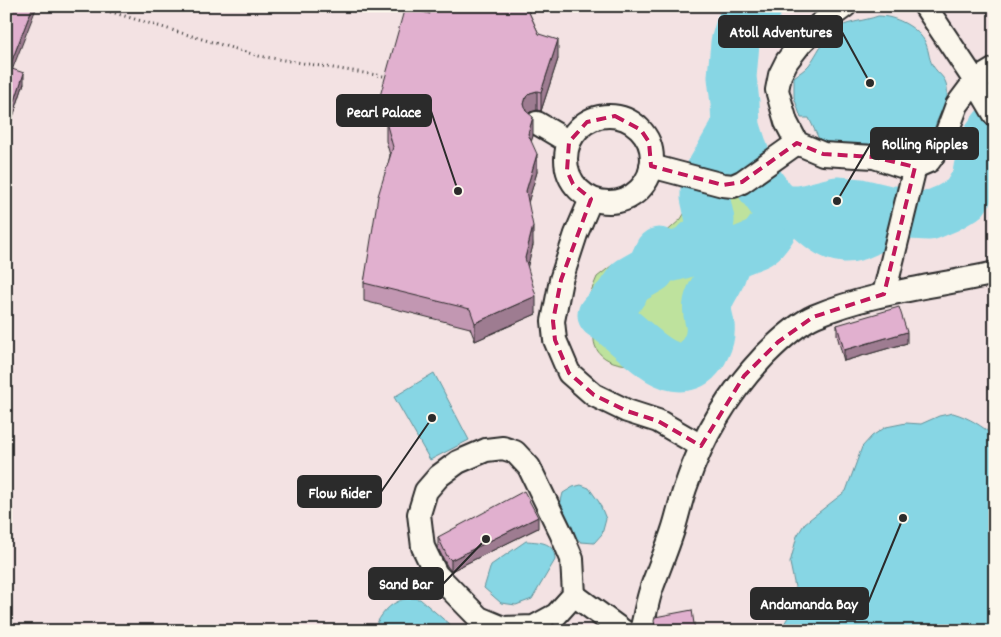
<svg xmlns="http://www.w3.org/2000/svg" width="1001" height="637" font-family="Dekko,sans-serif">
<style>
.green{fill:#bee29d;stroke:#748664}
.water{fill:#87d6e4;stroke:#62929a}
.lines{fill:none;stroke-linecap:round;stroke-linejoin:round}
.river{stroke:#87d6e4;stroke-width:49}
.pedestrian-casing{stroke:#2b2b2b;stroke-width:26}
.path{stroke:#2b2b2b;stroke-width:3;stroke-dasharray:1 4;stroke-linecap:butt}
.pedestrian{stroke:#fbf7ec;stroke-width:22}
.wall{fill:#c297b2;stroke:#2b2b2b}
.shaded-wall{fill:#9e7b91;stroke:#2b2b2b}
.building{fill:#e1b0cf;stroke:#2b2b2b}
.marked{fill:none;stroke:#c2185b;stroke-width:4;stroke-dasharray:10 6;stroke-linejoin:round}
.leader{fill:none;stroke:#2b2b2b;stroke-width:2}
.callout-dot{fill:#2b2b2b;stroke:#fbf7ec;stroke-width:2}
.callout{fill:#2b2b2b;stroke:#2b2b2b;stroke-width:2}
.callout-label{font-size:16px;text-anchor:middle;font-weight:bold;fill:#fff}
</style>
<rect width="100%" height="100%" fill="#f3e2e3"/>
<filter id="ink" filterUnits="userSpaceOnUse"><feTurbulence type="fractalNoise" baseFrequency=".02" numOctaves="2"/><feDisplacementMap in="SourceGraphic" scale="10" xChannelSelector="R" yChannelSelector="G"/><feConvolveMatrix kernelMatrix="1 2 1 2 8 2 1 2 1" color-interpolation-filters="sRGB"/></filter>
<g filter="url(#ink)">
<!-- green -->
<path class="green" d="M736,127C745,158 757,189 783,210L761,242L737,252L727,259L720,279L726,298L728,319L725,339L717,362L709,376L697,382L686,383L676,377L660,361C650,363 639,366 629,365C597,363 584,342 602,315L594,308L589,296L597,277L611,266L634,252H659L663,235L681,219Z"/>
<!-- water -->
<g class="water">
<path d="M878,16C895,16 915,26 924,40C929,48 928,58 933,66C938,74 946,77 947,88C949,100 942,110 937,121C934,128 933,136 931,143L916,153L897,157L868,144H857L843,151L830,150L818,137L809,118H801L794,97V77C799,73 805,70 809,65C818,53 822,40 834,30C844,22 865,21 878,16Z"/>
<path d="M434,373L469,440L430,460L394,397Z"/>
<path d="M953,413C970,418 982,426 995,437V631H780L794,607L796,592L790,563L797,536L805,523L846,491L862,447L872,436L886,427L906,423L921,424L939,416Z"/>
<path d="M581,485L589,488L599,502L606,519L602,534L594,543L581,542L567,531L560,505L563,493L573,487Z"/>
<path d="M526,541C541,542 555,542 555,560L532,599L516,605L501,603L484,588L491,565Z"/>
<path d="M409,598L420,599L457,631H374C376,621 387,606 397,602C400,600 405,599 409,598Z"/>
</g>
<g class="lines">
<!-- river -->
<g class="river">
<path d="M758,6L747,14L740,26L735,43L732,77L735,103L736,127L745,155L761,186L772,201L783,210H801L837,201L860,203L910,215L929,216L948,208L965,198L976,179L980,158L988,136L995,127"/>
<path d="M736,127L705,181V197L710,220L709,229L706,236L683,254L672,257L659,252L651,269L630,281L619,297L602,315C623,328 638,347 659,360C679,372 696,369 706,347C709,341 711,333 710,325C709,316 706,314 708,303C710,294 715,288 719,280C722,274 723,268 726,262C732,251 748,249 759,243C767,239 778,218 783,210"/>
<path d="M801,210C812,220 828,237 844,238C863,239 882,223 895,210"/>
</g>
<!-- pedestrian casing -->
<g class="pedestrian-casing">
<g id="pedestrian">
<path d="M845,6L819,25L801,43L787,61L780,75L777,90L786,122L797,143L823,154L874,157L901,166L915,167L929,161L944,140L957,105L975,81L995,69"/>
<path d="M925,6L975,81L995,115"/>
<circle cx="609" cy="159" r="43"/>
<path d="M537,123L569,142"/>
<path d="M651,166L723,185L733,186L742,182L797,143"/>
<path d="M591,199L576,234L561,280L553,321L555,340L569,373L594,395L627,411L658,421L701,446"/>
<path d="M884,294L915,167"/>
<path d="M574,595L556,615L534,627L503,628L479,618L436,574L423,547L419,514L426,491L439,476L458,462L486,450L503,448L515,452L529,467L561,533L572,559L574,595L623,631"/>
<path d="M641,631C645,616 647,601 652,587C659,568 667,549 673,530C678,515 681,498 687,483C703,435 730,392 765,355C777,343 799,323 815,316C872,292 935,287 995,273"/>
</g>
</g>
<!-- path -->
<path class="path" d="M91,6L259,56L389,77"/>
<!-- pedestrian -->
<use href="#pedestrian" class="pedestrian"/>
</g>
<!-- wall -->
<g class="wall">
<path d="M6,6L12,69L24,83L10,126L6,124Z"/>
<path d="M424,6H526L539,34L558,59L541,111L537,110L530,112L528,113L533,136L531,141L537,172L528,202L533,245L527,267L536,314L475,341L470,328L364,301V283L390,155L386,141V122L391,119L380,114V96L425,13Z"/>
<path d="M837,325L907,343L844,361L837,335Z"/>
<path d="M538,528L451,571L447,566L438,548V537Z"/>
</g>
<!-- shaded-wall -->
<g class="shaded-wall">
<path d="M33,6H37L9,78V68Z"/>
<path d="M558,40V59L541,111V92Z"/>
<path d="M24,73V83L10,126V116Z"/>
<path d="M537,91V110L530,112L526,116L524,104L526,97L530,93Z"/>
<path d="M533,117V136L528,152V134Z"/>
<path d="M537,154V172L526,210V191Z"/>
<path d="M533,226V245L525,277V258Z"/>
<path d="M536,296V314L475,341V323Z"/>
<path d="M907,332V343L844,361V350Z"/>
<path d="M538,517V528L451,571V560Z"/>
</g>
<!-- building -->
<g class="building">
<path d="M6,6H33L9,68L24,73L10,116L6,114Z"/>
<path d="M428,6H526L539,34L558,40L541,92L537,91L530,93L526,97L524,104L526,111L533,117L528,134L537,154L526,191L533,226L525,258L536,296L475,323L470,309L364,283L378,196L393,147L386,122L406,106L380,96L405,7L430,14Z"/>
<path d="M899,307L907,332L844,350L837,325Z"/>
<path d="M524,491L538,517L451,560L447,556L438,537Z"/>
<path d="M692,610L695,631H656L654,621L655,617Z"/>
<path d="M553,624L563,631H549Z"/>
</g>
</g>
<!-- marked area -->
<path class="marked" d="M615,116L641,130L649,142L651,166L723,185L742,182L797,143L823,154L874,157L915,167L884,294L813,317L778,342L744,376L701,446L658,421L627,411L594,395L569,373L555,340L553,321L561,280L591,199L573,184L567,171L569,142L587,122Z"/>
<!-- callouts -->
<path class="leader" d="M870 83L842 32M458 191L431 111M837 201L871 143M432 418L381 492M486 539L443 584M903 518L868 603"/>
<g class="callout-dot">
<circle cx="870" cy="83" r="5"/>
<circle cx="458" cy="191" r="5"/>
<circle cx="837" cy="201" r="5"/>
<circle cx="432" cy="418" r="5"/>
<circle cx="486" cy="539" r="5"/>
<circle cx="903" cy="518" r="5"/>
</g>
<g class="callout">
<rect x="719" y="16" width="123" height="31" rx="5"/>
<rect x="337" y="95" width="94" height="31" rx="5"/>
<rect x="871" y="128" width="107" height="31" rx="5"/>
<rect x="298" y="476" width="83" height="31" rx="5"/>
<rect x="369" y="568" width="74" height="31" rx="5"/>
<rect x="751" y="588" width="117" height="31" rx="5"/>
</g>
<g class="callout-label">
<text x="781" y="37">Atoll Adventures</text>
<text x="384" y="117">Pearl Palace</text>
<text x="925" y="149">Rolling Ripples</text>
<text x="340" y="498">Flow Rider</text>
<text x="406" y="589">Sand Bar</text>
<text x="809" y="609">Andamanda Bay</text>
</g>
<!-- margin -->
<rect width="1001" height="637" fill="none" stroke="#fbf7ec" stroke-width="25"/>
<rect x="12" y="12" width="976" height="612" fill="none" stroke="#2b2b2b" stroke-width="2" filter="url(#ink)"/>
</svg>
